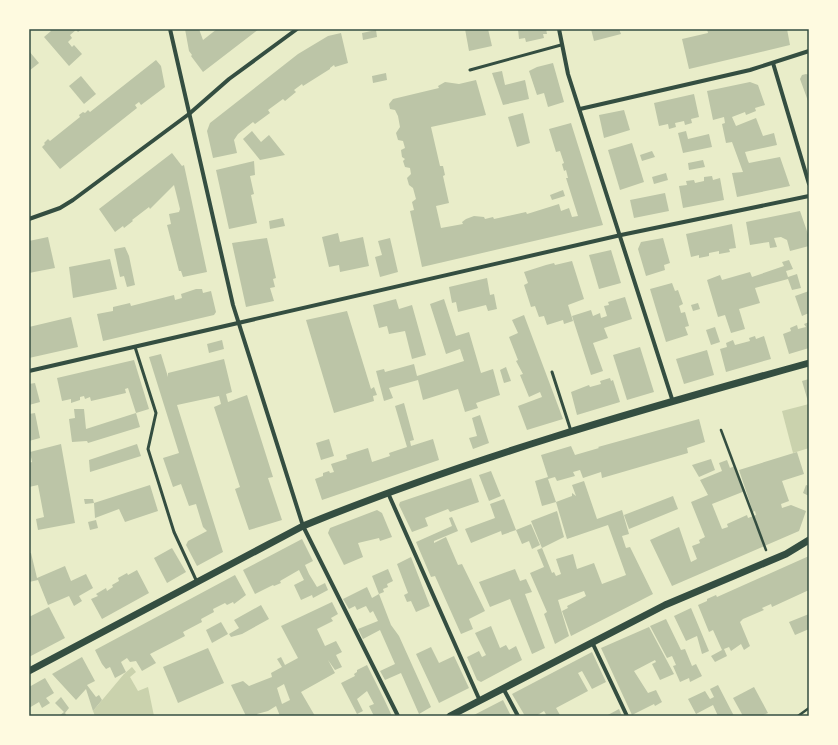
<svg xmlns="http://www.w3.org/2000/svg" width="838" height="745" font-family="'PT Sans',sans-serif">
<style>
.green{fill:#cad2ad}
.building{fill:#bcc5a7;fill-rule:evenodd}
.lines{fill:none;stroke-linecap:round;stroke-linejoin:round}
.path{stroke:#344e41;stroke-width:2.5}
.service{stroke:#344e41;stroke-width:3}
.minor{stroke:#344e41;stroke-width:4}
.tertiary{stroke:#344e41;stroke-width:7}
.neatline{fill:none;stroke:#344e41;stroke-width:1.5}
</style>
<rect width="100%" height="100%" fill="#e9edc9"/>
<!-- green -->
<g class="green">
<path d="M809,404V448L793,453L782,411Z"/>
<path d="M132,667L136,672L130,677L138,691L148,687L154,716H95L93,711L124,674Z"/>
</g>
<!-- building -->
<g class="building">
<path d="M49,29H82L78,32L76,30L70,35L72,38L68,42L72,47L74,45L82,54L69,66L44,37L51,31Z"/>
<path d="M185,29H199L203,40L217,29H259L203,72L191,56L192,55L189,51Z"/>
<path d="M465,29H488L492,46L469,51Z"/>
<path d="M518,29H546L547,34H543L544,38L526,42L525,38L519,39Z"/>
<path d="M591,29H619L621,34L594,41Z"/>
<path d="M707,29H787L790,45L689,69L682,39L708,33Z"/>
<path d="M376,30L377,37L363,40L362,33Z"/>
<path d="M341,33L348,63L335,67L334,65L330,68V69L303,86L302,84L294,90L296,92L285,101L283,99L268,110L270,113L255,124L253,122L238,134L234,140L237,153L213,158L207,131L210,123L298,54L328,36Z"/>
<path d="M29,51L39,63L29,71Z"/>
<path d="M156,60L161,66L165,87L141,105L139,102L135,105L137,108L60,169L42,147L45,144L44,143L48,139L50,141L80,117L79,115L83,112L85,113L88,110L90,112Z"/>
<path d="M553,63L564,102L548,107L544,93L537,95L529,71L537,67Z"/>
<path d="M502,71L505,85L525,80L529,99L503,105L492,73Z"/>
<path d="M386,73L387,80L373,83L372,76Z"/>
<path d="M806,74L809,75L808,110V101L800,79L802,75Z"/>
<path d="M81,76L96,94L84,104L69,86Z"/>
<path d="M476,80L486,115L431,127L440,166H443L445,175L443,176L449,203L436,206L441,228L463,224L462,222L466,219L474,216L484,217L485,219L493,217L494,219L526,212L527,214L559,204L561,211L569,208L572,217L578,216L566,178H568L566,170L564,171L562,164L564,163L560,151L556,152L549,129L571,123L603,225L422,267L410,211L414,210L412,202L416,199L413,188L409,185L407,178L411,174L410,168L405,167L403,161L405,159L402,157L401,150L405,148L403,141L398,140L396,133L400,127L398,116L395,110L390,109L389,104L393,99L439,88L438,86L445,82L459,84Z"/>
<path d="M750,82L758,85L765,105L755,108L756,111L746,115L745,112L732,117L736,126L756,118L763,136L774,133L777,145L745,152L748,161L749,163L780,157L790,186L737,197L732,173L743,172L732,142L726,143L722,124L725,123L724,117L713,120L707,91Z"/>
<path d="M694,94L699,117L691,119L692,123L685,125L684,121L675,123L676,127L669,129L668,124L659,126L654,103Z"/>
<path d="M624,110L630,130L604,138L599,115Z"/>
<path d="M523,113L530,143L517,147L508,117Z"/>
<path d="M252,131L261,142L269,135L285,155L260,160L243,139Z"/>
<path d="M686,131L688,139L709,134L712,147L683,153L678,133Z"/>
<path d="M632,143L644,182L620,190L608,150Z"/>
<path d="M652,151L655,157L642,161L640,155Z"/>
<path d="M172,153L182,166L184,165L207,272L183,277L181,271H179L167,225L171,224L169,214L179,212L180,209L174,185L150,209L149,207L132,220L133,221L124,228L123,226L115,232L99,209Z"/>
<path d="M703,160L705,167L689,170L688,163Z"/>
<path d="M254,161L255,175L250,176L254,194L251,195L257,223L229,229L216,170Z"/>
<path d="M666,173L668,180L654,184L652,177Z"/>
<path d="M712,176L713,180L720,178L724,200L683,208L679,186L687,185L686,181L694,180L695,183L704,181V177Z"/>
<path d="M563,190L565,196L552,200L550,195Z"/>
<path d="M665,193L669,211L634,218L630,200Z"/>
<path d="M800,211L809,237V246L790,251L787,240L781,237L774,238L777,247L770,248L769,242L750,245L746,222Z"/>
<path d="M283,218L285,226L270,229L269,221Z"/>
<path d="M732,224L736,248L729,249L730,252L719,254V251L709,253V256L699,258V255L691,257L686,234Z"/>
<path d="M338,233L340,242L363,237L369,266L340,272L339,265L329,267L322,237Z"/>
<path d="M48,237L55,268L29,273V241Z"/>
<path d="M267,238L276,278L273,279L275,287L270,288L274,301L246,307L232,243Z"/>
<path d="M390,238L398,272L380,277L375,257L382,255L378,241Z"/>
<path d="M663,238L670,263L664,265L665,270L646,276L638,249L641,242Z"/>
<path d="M125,247L129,256L135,285L127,287L124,276L120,277L114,249Z"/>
<path d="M611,250L621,283L599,289L589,255Z"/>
<path d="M110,259L117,289L73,298L69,267Z"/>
<path d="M789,260L793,269L786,271L788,277L797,274L801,288L792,290L788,279L755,288L760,303L739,309L745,329L731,333L725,315L718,317L707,280L720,275L722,280L750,272L752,277L784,266L782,262Z"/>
<path d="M572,261L584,299L568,305L573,321L564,324L563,320L547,325L544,316L539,317L535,306L531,307L524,285L528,283L524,272L546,265L554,263L555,265Z"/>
<path d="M487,278L490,295L494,294L497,309L488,311L486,305L458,312L456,302L452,303L449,287Z"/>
<path d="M672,283L675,291L678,290L683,304L679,306L680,309L681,313L685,312L689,326L685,327L688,335L666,342L650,289Z"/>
<path d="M196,289H202L203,293L211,291L216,312L214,315L103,341L97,314L113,311V307L130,303L131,306L174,295L175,300L182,298L181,294Z"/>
<path d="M809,291V313L802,316L795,296Z"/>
<path d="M625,297L632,319L604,328L608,338L593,343L603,371L591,375L572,316L591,310L593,316L600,313L601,318L607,316L604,306L609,305L608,302Z"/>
<path d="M396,299L399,309L412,305L426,355L412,359L405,331L389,334L387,326L379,328L373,305Z"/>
<path d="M444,299L456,336L469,332L481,373L493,369L500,395L476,403L478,408L465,412L458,389L423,400L418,380L389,388L393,398L384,401L376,371L384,369L385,372L414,364L417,376L464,361L460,349L446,354L430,304Z"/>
<path d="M698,303L700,309L693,311L691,305Z"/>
<path d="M347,311L371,389L374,387L377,395L373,396L374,401L334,413L306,320Z"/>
<path d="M524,315L563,419L527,430L518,406L542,397L540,392L529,397L520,375L523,374L516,361L518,360L509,337L518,333L512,320Z"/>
<path d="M71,317L78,347L29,358V327Z"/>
<path d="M809,322V348L789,354L783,334L791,331L790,328L797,325L798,329L806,327L804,324Z"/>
<path d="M715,327L720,342L711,345L706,330Z"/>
<path d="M755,336L756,339L764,336L771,359L726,372L720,349L727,347L726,343L733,340L735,345L750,341L749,338Z"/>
<path d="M222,340L224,349L209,353L207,344Z"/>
<path d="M640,347L654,392L627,400L613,355Z"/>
<path d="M707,350L714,375L684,384L676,359Z"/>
<path d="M161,354L168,377V373L224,359L232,392L226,394L228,402L247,395L273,477L268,478L282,520L249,530L235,489L240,487L214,407L221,404L219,396L177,405L223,552L197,566L186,545L188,541L207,531L203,527L196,504L189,506L181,484L173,487L163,458L179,453L149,357Z"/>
<path d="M134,360L149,409L136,413L128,388L125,389L126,393L91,401L90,397L85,399L84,396L80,397V400L71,403V399L62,401L57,378Z"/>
<path d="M506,367L511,381L504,383L500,370Z"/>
<path d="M610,378L611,381L613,380L620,402L577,415L571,392L589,385L590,387L601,384L600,381Z"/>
<path d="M809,379V405L802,381Z"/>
<path d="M35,383L40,402L29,405V384Z"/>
<path d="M404,403L414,440L410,441L411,446L433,439L439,460L322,500L315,479L323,476V473L329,471L330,473L334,472L331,464L347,459L346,455L368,448L372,462L390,456L389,453L407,447L395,406Z"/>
<path d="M74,409H84L86,429L136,413L140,427L88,443L87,441L72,442L69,419L75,418Z"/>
<path d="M35,413L40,438L29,441V414Z"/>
<path d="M480,415L489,443L473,449L469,438L477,436L472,418Z"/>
<path d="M699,419L705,442L687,448L688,453L602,478L601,472L583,478L580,470L573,472L575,476L557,481L555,477L548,479L556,502L572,496V493L576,496L572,485L584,481L597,519L622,510L629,534L622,536L626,548L630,547L653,594L571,636L562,611L568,608L567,606L586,596L584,591L558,600L569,636L555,644L544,614L547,612L530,573L544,567L537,550L542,548L552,573L554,572L556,576L561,574L556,559L573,554L577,569L594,563L602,584L626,575L608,525L567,539L556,502L542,506L535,481L548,477L541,455L571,446L575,455L599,448L598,447Z"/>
<path d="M329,439L334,456L321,460L316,443Z"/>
<path d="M61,444L75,523L38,530L36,519L44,517L38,485L29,487V463L32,462L30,452Z"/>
<path d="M137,444L141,456L90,472L89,460Z"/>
<path d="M797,452L804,474L782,481L789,501L781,504L782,508L791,505L806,511L799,531L672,586L650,540L679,527L691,562L697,559L692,546L700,543L699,540L705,537L691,502L708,495L700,480L722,471L719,463L727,460L730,468L735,466L745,491L712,504L722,529L728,527L727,524L747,515L748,518L756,515L755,511L753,512L739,470Z"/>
<path d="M711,459L715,470L699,477L692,465Z"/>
<path d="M491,471L501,496L489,501L479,475Z"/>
<path d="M471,478L479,502L450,512L448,509L425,518L428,526L412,532L399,505L400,502Z"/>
<path d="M150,485L158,511L125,522L119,509L95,518L94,503L85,504L84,499H93L94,503Z"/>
<path d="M806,485L809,486V496L803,493Z"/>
<path d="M673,496L678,509L629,529L624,515Z"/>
<path d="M504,499L516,530L502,535L501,531L471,543L465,529L495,518L490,504Z"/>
<path d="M377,510L382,513L392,537L380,541L379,538L358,543L363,557L344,565L328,533L330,528Z"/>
<path d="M557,511L564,537L542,548L531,521Z"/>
<path d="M452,517L458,531L434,541V543L446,537L458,565L462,564L485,611L469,619L473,629L461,634L435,576L431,577L416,542L452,526L449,518Z"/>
<path d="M96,520L98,528L90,530L88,522Z"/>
<path d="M531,524L540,545L532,549L529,541L522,544L516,530Z"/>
<path d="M302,539L313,561L305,565L309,574L317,587L325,583L328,590L313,598L312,595L301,600L294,585L304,580L299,570L280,581L281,583L274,586L273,585L255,594L243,570Z"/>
<path d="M172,548L186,572L167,583L154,558Z"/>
<path d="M29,553H31L37,578L65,566L71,581L86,574L93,588L79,596L82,601L74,606L69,596L48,605L38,580L29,582Z"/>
<path d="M809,556V590L772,607L771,604L762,608L764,610L743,619L740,622L750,646L744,650L741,644L731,651L729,647L724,649L727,656L715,662L711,656L722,650L713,630L709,632L698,605L707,601V599L716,595L717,597Z"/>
<path d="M411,557L430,606L416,612L411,601L407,602L404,595L408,593L397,564Z"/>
<path d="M388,569L393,581L387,584L388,587L383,589L384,592L379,594L372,576Z"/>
<path d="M515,569L520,581L526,579L532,592L525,594L545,648L532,654L510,599L490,607L479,582Z"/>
<path d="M137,570L149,593L102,619L91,599L98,596L96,594L106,588L107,591L113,587L112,585L119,581L118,578L127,573L128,575Z"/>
<path d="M235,575L246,595L234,604L233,602L227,605L225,603L213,609L214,612L201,619L202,622L183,632L185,636L150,654L156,663L142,671L136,661L130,662L127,658L121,662L126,672L115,678L110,667L106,669L102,664L95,650Z"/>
<path d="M367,587L372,598L379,594L391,625L399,636L431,707L419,714L401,673L385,680L380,671L395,664L380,630L363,639L358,629L378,621L373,611L370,613L366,606L357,610L355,606L349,609L343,599Z"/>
<path d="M332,602L338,614L331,618L333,621L317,629L325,646L336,641L342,652L336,655L342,667L335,670L328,660L335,673L301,692L315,716H280L276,706L268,711L257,714L258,716H246L231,685L243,681L249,686L272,677L271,673L282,667L277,659L281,657L285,665L298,658L281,626ZM284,684L290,700L282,704L277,688Z"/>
<path d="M261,605L269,619L242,634L231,637L229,634L239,628L234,620Z"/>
<path d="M49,607L65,638L29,657V617Z"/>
<path d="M691,608L709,651L702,654L697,636L686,641L674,616Z"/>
<path d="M809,614V629L795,635L789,622Z"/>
<path d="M666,619L681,650L685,649L692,666L696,664L702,676L690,682L689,678L680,682L673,666L676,665L672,656L667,658L650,626Z"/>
<path d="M221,622L228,634L212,643L206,630Z"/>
<path d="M491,626L500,648L506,645L509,650L516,646L522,660L481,682L477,680L467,657L479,651L482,657L486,655L475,633Z"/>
<path d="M649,627L674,674L660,680L652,664L656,662L655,660L634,671L648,693L656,690L662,702L655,706L654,704L632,715L601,648Z"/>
<path d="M431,647L439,663L454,656L469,688L439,703L416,654Z"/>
<path d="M208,648L224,683L178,703L163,667Z"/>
<path d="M592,652L606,682L592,689L582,671L578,673L588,691L556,708L560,715L547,716L544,711L536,716H525L512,694Z"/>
<path d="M82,657L95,681L87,685L96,697L99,695L102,700L93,711L86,689L76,700L52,674Z"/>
<path d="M367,665L384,699L392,716H374L369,706L374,704L367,691L357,699L363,711L357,714L341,683L355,676L354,674L357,672V670Z"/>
<path d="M45,678L54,693L46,698L50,703L42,708L39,702L29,708V687Z"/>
<path d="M718,685L734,716H718L713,705L696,714L688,699L705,691L710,699L714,697L710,689Z"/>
<path d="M754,687L768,713L761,716H743L733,698Z"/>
<path d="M61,697L69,708L65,713L67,716H59L64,712L55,703Z"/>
<path d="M503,700L511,716H472Z"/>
<path d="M619,709L622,716H606Z"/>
</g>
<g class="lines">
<!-- path -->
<g class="path">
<path d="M721,430L766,550"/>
<path d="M798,716L809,708"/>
</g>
<!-- service -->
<g class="service">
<path d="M470,70L561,45"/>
<path d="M135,347L156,413L148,449L174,532L197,582"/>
<path d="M552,372L571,431"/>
</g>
<!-- minor -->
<g class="minor">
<path d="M170,29L233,305L303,526L398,716"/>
<path d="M559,29L568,74L673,402"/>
<path d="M773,63L809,184"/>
<path d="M580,109L750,70L809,51"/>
<path d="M29,219L60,208L73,200L189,114L229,79L297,29"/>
<path d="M29,371L621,235L809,196"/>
<path d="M388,493L480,701"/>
<path d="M592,642L627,716"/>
<path d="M503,688L518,716"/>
</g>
<!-- tertiary -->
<g class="tertiary">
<path d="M29,671L303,526C466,459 639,410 809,363"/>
<path d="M450,716L665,605L786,554L809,540"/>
</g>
</g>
<!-- border -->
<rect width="838" height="745" fill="none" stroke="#fefae0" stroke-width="60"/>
<rect x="30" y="30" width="778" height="685" class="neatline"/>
</svg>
